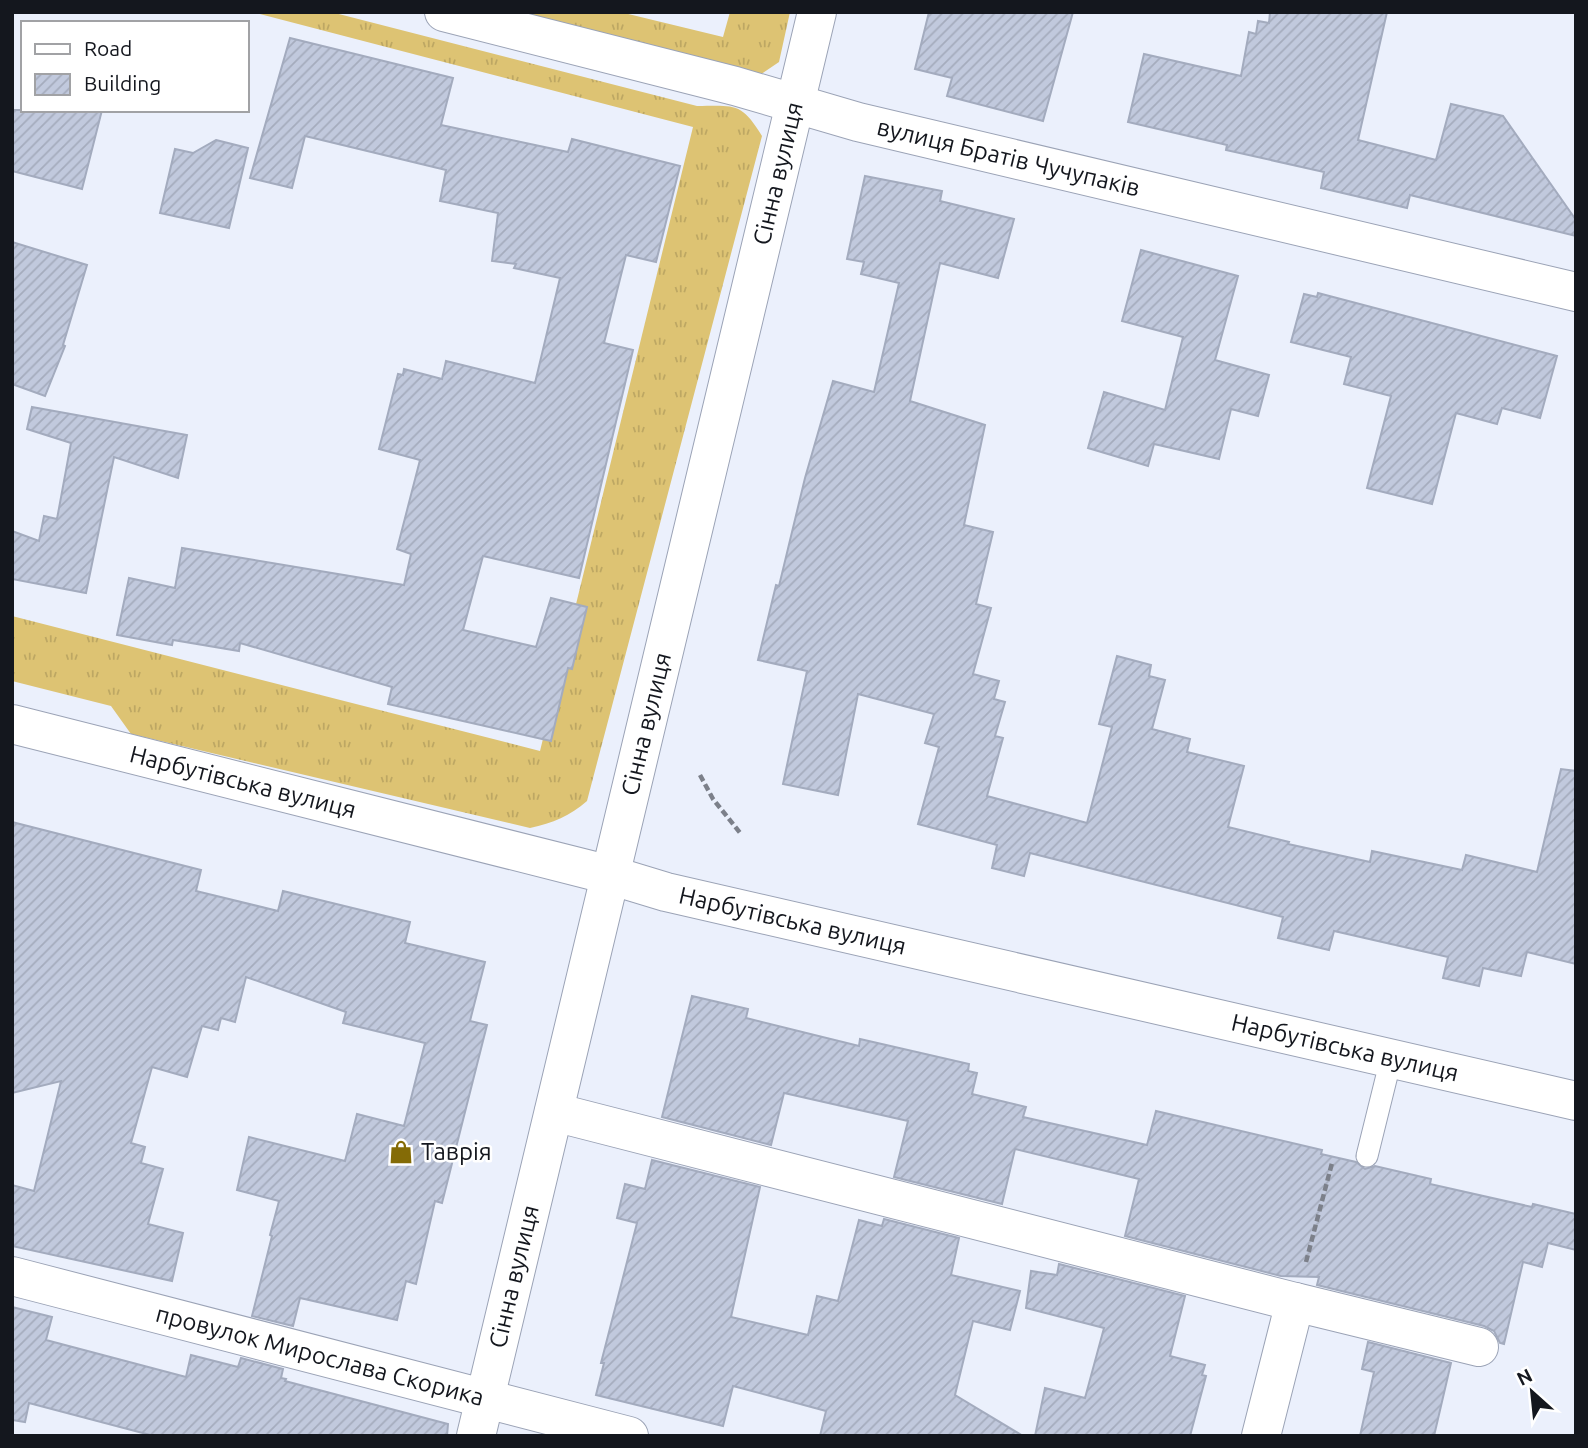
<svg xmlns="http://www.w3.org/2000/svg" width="1588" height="1448" font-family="Ubuntu,sans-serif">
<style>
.grass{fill:url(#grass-tufts)}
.building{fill:url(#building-hatch);stroke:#a3abbe;stroke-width:2}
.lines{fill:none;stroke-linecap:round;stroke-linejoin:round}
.lane-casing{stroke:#9ba3b6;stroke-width:23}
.street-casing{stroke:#9ba3b6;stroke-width:40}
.path{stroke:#7c808a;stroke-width:4.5;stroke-dasharray:7 3.5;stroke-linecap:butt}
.lane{stroke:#fff;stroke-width:21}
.street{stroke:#fff;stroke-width:38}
.labels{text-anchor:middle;stroke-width:5;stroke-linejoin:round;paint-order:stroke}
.street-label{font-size:24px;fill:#14171e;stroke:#fff}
.poi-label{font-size:24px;fill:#14171e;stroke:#fff;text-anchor:start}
</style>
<defs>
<pattern id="grass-tufts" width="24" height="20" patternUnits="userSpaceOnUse" patternTransform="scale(1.75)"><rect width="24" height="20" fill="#ddc373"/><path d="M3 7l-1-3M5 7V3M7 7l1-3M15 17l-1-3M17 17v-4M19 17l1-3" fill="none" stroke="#bda763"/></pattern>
<pattern id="building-hatch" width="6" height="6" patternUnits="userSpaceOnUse" patternTransform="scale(1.75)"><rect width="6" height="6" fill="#c1c9dd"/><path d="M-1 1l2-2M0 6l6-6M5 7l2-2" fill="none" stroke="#a5acbd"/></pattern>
</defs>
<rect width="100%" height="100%" fill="#ebf0fc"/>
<!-- grass -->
<g class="grass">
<path d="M252,12H331L697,106C735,106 741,102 762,136L587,801C570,816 553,823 530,828L131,734L111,706L12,681V616L540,751L693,127Z"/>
<path d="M496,12H620L723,37L730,12H790L779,62L757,77Z"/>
</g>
<!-- building -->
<g class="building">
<path d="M929,12H1073L1043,121L947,96L952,78L915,69Z"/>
<path d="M1270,12H1387L1358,140L1436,160L1451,104L1503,116L1576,220V236L1410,195L1407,208L1321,188L1324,172L1226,150L1227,145L1128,122L1144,54L1241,76L1249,32L1256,34L1258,21L1269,23Z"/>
<path d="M290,38L453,78L441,125L568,152L572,139L680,166L656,262L626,255L604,343L633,350L579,578L483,556L463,630L536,647L551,598L587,607L572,669L568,668L551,741L388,704L392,687L240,643L239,651L173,640L172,645L117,635L129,578L175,588L182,548L404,585L411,554L397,549L420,460L379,449L398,374L403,375L404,369L442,379L446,361L535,383L560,278L514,268L516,264L492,261L498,213L440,201L446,170L305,136L292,188L250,178Z"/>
<path d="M12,110H102L82,189L12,171Z"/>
<path d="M216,140L248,148L229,228L160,213L175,149L193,153Z"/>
<path d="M865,176L942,191L940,201L1014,219L998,278L940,263L910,401L985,425L964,525L993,532L976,604L991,608L973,674L999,681L994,699L1005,702L995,736L1003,738L987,796L1087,823L1112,727L1099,724L1117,656L1151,665L1149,676L1165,680L1152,729L1190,739L1187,752L1244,766L1228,827L1289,842L1288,844L1370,862L1372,851L1462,870L1466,855L1537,872L1561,769L1576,771V964L1527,952L1521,976L1483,968L1479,986L1443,978L1448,957L1334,931L1329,950L1278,938L1283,917L1030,853L1024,876L992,868L997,845L918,824L939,747L925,743L934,714L858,694L838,795L783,784L807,671L758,660L776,585L779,586L805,478L833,381L874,392L899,283L861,274L864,262L847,259Z"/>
<path d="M12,242L87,265L63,345L65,346L45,396L12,384Z"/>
<path d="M1141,250L1238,276L1215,360L1269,375L1258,416L1231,409L1219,459L1154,444L1148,466L1088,448L1104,392L1165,410L1183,337L1122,321Z"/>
<path d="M1318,293L1557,356L1540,418L1502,408L1497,424L1456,413L1432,504L1367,488L1391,396L1344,384L1351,357L1291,342L1304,294L1317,297Z"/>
<path d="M32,407L187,435L178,478L114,457L86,593L12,579V531L39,541L44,516L57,519L71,443L27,429Z"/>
<path d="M12,822L201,870L196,891L278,911L283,891L410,922L405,943L485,962L470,1021L487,1025L442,1203L435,1201L416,1284L406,1281L397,1320L300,1298L293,1326L252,1316L272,1236L270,1235L279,1201L237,1190L249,1137L345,1161L357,1114L404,1126L425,1043L343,1023L346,1012L246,977L235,1022L221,1018L218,1030L202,1026L187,1077L152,1067L131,1143L145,1147L141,1163L163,1169L148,1224L183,1233L172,1281L12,1246V1185L34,1191L61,1081L12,1093Z"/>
<path d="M692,996L748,1009L746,1018L859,1046L860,1039L969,1064L968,1071L977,1073L972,1094L1026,1107L1023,1117L1147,1145L1156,1111L1322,1150L1321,1154L1356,1162L1365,1169L1375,1166L1431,1179L1430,1184L1532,1207L1533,1204L1576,1214V1250L1548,1243L1542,1267L1523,1262L1504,1344L1500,1343L1494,1331L1484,1326L1317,1285L1319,1277L1281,1276L1125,1236L1139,1179L1015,1149L1002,1204L894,1177L908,1121L784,1093L771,1145L662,1117Z"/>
<path d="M652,1160L760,1187L731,1317L808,1335L817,1296L838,1301L859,1220L882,1226L884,1219L959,1238L951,1275L1020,1291L1010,1330L973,1321L955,1395L1023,1436H820L826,1411L733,1386L723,1426L596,1395L604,1363H601L637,1223L617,1218L625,1184L645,1189Z"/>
<path d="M1059,1264L1185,1296L1170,1356L1205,1365L1202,1375L1206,1376L1190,1436H1035L1045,1388L1085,1398L1104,1328L1026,1308L1031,1271L1057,1275Z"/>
<path d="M12,1307L52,1317L46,1340L186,1377L191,1355L238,1367L241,1358L283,1369L281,1378L286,1379L285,1381L448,1424L447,1436H154L29,1403L25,1422L12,1420Z"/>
<path d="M1368,1342L1451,1363L1434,1436H1360L1374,1372L1362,1369Z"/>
</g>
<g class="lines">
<!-- lane casing -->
<g class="lane-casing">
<path id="lane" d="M1367,1156L1391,1059"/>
</g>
<!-- street casing -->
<g class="street-casing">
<g id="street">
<path id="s1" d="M444,12L735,86L858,122L1576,292"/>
<path id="s2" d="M12,724L610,875L666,892L1576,1101"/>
<path d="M554,1112L1295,1302L1261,1436"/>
<path id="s3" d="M12,1276L629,1436"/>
<path d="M1295,1302L1479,1347"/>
<path id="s4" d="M476,1436L817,12"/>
</g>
</g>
<!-- path -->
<g class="path">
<path d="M700,775L713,799L741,834"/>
<path d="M1306,1262L1332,1163"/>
</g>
<!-- lane -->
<use href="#lane" class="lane"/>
<!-- street -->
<use href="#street" class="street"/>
</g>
<!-- icons -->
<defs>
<g id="shop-bare" transform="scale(1.89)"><path d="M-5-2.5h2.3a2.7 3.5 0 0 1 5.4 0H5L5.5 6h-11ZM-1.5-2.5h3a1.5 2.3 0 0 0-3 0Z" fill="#846b06" stroke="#fff" stroke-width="2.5" paint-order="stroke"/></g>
</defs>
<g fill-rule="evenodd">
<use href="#shop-bare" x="401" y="1152"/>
</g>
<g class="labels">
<!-- street labels -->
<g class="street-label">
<text dy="8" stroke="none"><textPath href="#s1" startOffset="583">вулиця Братів Чучупаків</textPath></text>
<text dy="8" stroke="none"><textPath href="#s4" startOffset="1298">Сінна вулиця</textPath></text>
<text dy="8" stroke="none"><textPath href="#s4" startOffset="732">Сінна вулиця</textPath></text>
<text dy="8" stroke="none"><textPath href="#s2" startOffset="238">Нарбутівська вулиця</textPath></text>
<text dy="8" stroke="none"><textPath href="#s2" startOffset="805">Нарбутівська вулиця</textPath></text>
<text dy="8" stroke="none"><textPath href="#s2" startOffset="1372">Нарбутівська вулиця</textPath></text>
<text dy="8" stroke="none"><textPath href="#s4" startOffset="164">Сінна вулиця</textPath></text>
<text dy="8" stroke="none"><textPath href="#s3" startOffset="318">провулок Мирослава Скорика</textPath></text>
</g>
<!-- poi labels -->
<g class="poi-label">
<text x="421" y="1160">Таврія</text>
</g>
</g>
<!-- border -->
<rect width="1588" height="1448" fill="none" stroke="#14171e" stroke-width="28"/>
<!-- legend -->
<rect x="21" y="21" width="228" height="91" fill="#ffffff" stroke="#a1a2a5" stroke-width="2"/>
<rect x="35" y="44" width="35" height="10" fill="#ffffff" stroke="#a1a2a5" stroke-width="2"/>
<text x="84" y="56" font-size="21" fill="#14171e">Road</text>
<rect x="35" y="74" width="35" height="21" fill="url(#building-hatch)" stroke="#a1a2a5" stroke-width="2"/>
<text x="84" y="91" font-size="21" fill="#14171e">Building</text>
<!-- north arrow -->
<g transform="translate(1532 1392) rotate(333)" stroke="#ffffff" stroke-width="5" paint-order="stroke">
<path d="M0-5L12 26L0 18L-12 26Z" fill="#14171e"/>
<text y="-10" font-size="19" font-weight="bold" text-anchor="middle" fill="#14171e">N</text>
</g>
</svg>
